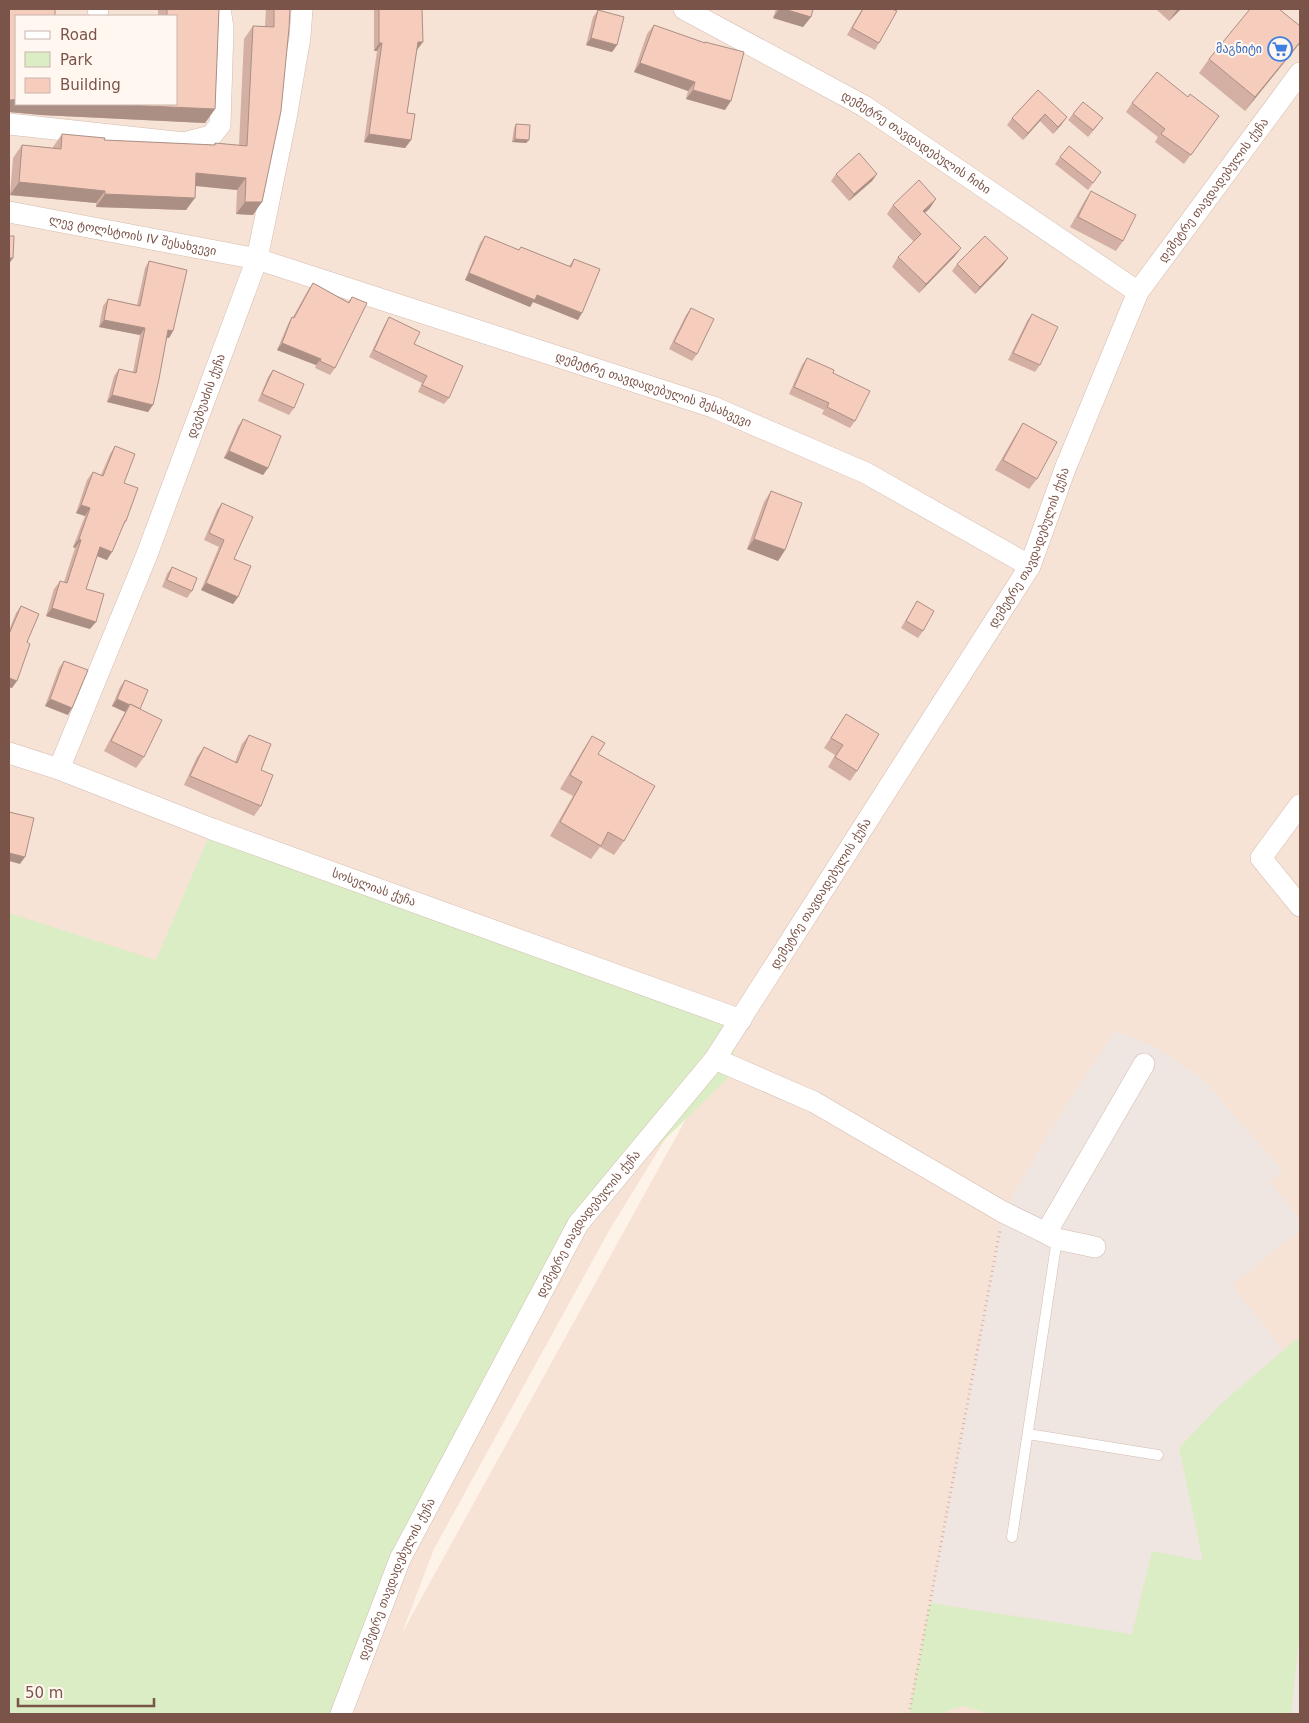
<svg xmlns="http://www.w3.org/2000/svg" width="1309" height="1723" font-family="'DejaVu Sans','Noto Sans Georgian',sans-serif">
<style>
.residential{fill:#f6e3d6;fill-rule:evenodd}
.industrial{fill:#efe6e1}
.green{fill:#dbedc5}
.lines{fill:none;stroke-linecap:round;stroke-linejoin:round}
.lane-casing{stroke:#d4bbaf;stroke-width:11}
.street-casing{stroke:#d4bbaf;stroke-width:22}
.path{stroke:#dbafa0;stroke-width:3;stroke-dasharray:1 4;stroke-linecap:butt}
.lane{stroke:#fff;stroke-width:10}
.street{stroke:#fff;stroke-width:21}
.wall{fill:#d4afa3}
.shaded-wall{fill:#ac8f84}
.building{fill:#f6ccbd;stroke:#ac8f84}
.labels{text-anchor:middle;stroke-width:4;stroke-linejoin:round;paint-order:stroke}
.shop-label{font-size:12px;fill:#366cbe;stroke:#fff7f0;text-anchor:end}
.street-label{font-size:12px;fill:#7b5449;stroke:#fff7f0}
</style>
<rect width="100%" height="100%" fill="#fef3e8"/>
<!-- residential -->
<path class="residential" d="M9,9H1300V1714H9ZM16,16H176V104H16ZM714,1060L718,1061L402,1633L434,1549L610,1229Z"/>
<!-- industrial -->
<g class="industrial">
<path d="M1115,1030L1158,1049L1201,1077L1283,1171L1270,1181L1300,1220V1231L1232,1285L1283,1350L1221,1404L1179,1448L1203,1562L1152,1551L1132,1634L930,1603L1003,1212L1050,1131Z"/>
<path d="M1300,1630V1714H1291Z"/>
</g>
<!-- green -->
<g class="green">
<path d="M212,829L741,1020L730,1076L578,1224L400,1559L341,1714H9V913L156,960Z"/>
<path d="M1300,1336V1630L1291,1714H991L963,1706L947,1711L945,1714H909L930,1603L1132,1634L1152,1551L1203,1561L1179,1448L1221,1404Z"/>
</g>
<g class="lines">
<!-- lane casing -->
<g class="lane-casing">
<g id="lane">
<path d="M1028,1434L1158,1455"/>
<path d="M1012,1537L1057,1239"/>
</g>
</g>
<!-- street casing -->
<g class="street-casing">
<g id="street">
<path id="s1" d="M684,9L864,106L1138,292"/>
<path d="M98,10V9"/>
<path d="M9,124L184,143L211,136L220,125L223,28L220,9"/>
<path id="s2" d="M9,212L257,259L713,407L866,473L1030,566"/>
<path id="s3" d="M9,753L59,769L212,829L741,1020"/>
<path id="s4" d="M59,769L146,557L257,259L286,118L300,37L302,9"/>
<path d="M1300,805L1261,858L1300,906"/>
<path d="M715,1059L814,1102L1003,1212L1046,1233L1057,1239L1095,1247"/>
<path d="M1046,1233L1144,1064"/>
<path id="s5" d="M341,1714L400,1559L578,1224L715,1059L1030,566L1065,469L1138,292L1300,73"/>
</g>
</g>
<!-- path -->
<path class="path" d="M909,1714L1000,1230"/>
<!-- lane -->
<use href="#lane" class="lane"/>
<!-- street -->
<use href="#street" class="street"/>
</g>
<!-- wall -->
<g class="wall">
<path d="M9,9L16,104L176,16H158V9H219L215,109L205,123L41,115L9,112Z"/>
<path d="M266,9H290L253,215L236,214L237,190L195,186L186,210L96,207V203L10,195L13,158L22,145L53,148V147L62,134L104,140L214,145L215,143L239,145L244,39L253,26H265Z"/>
<path d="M374,9H422L417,50L407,113L411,140L405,148L364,142L377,51H374Z"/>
<path d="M776,9H813L811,17L803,27L773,18Z"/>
<path d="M862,9H892L879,43L875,50L847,35Z"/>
<path d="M1156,9H1181L1169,21Z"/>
<path d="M598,10L617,45L612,52L586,45L593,17Z"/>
<path d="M654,25L704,43L705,42L725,110L686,99L688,91L634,72L647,34Z"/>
<path d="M1300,43L1245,111L1199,73L1209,59Z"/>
<path d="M1038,90L1062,124L1053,134L1040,121L1023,140L1007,125L1012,118Z"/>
<path d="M1188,97L1219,116L1184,164L1155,142L1158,137L1126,112L1132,103Z"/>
<path d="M1073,114L1098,125L1088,137L1068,120Z"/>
<path d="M516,124L529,140L526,143L512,142L514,128Z"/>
<path d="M1060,157L1101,172L1088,190L1055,164Z"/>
<path d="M836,174H877L872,181L849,201L831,181Z"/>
<path d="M1091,191L1123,241L1116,251L1070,227L1084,202Z"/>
<path d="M893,205L930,208L925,213L961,248L954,257L919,293L892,267L898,257L914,242L887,214Z"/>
<path d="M485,236L519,250L521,247L569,266L574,259L578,320L533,302L530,307L465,280L480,243Z"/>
<path d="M1008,258L1003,265L975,294L952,271L957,264Z"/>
<path d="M149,261L173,331L169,338H167L148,412L107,402L114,376L119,369L133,372L140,335L99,327L103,306L108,299L137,305L145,268Z"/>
<path d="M313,283L348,302L352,297L335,368L330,375L315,368L316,365L277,350L288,324L292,317H293L308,290Z"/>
<path d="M691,308L697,354L692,361L669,349L686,315Z"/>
<path d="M1032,314L1040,365L1035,372L1008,360L1027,321Z"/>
<path d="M389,317L414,344L449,398L444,404L418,392L422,383L369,357L385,324Z"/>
<path d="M807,358L833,373L855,421L850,428L822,414L824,410L789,394L802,365Z"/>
<path d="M273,370L294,408L289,415L258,401L268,377Z"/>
<path d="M243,419L268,468L263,475L224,458L238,426Z"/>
<path d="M1023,423L1037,479L1029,489L995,470L1016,434Z"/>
<path d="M115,446L124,483L126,521L123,526L107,560L97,556L86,589L90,629L46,616L54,589L60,581L64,582L75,548L73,547L85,516L76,513L87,480L93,472L101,475L110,454Z"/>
<path d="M771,491L785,550L778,561L747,549L764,502Z"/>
<path d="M222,503L238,597L233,604L201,590L219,547L204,540L217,510Z"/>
<path d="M172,567L192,591L187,598L162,587L167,574Z"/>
<path d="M917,601L923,631L918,638L901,628Z"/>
<path d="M21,606L27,642L12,688L9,687V630L16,613Z"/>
<path d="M64,661L68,715L45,706L59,668Z"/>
<path d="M125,680L140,709L144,757L136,768L104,751L125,712L112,706L120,687Z"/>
<path d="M846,714L857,771L850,781L828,767L835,755L824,748Z"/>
<path d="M249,735L261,770V806L254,816L184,785L197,757L204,747L235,762L242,744Z"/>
<path d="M592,736L598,754L624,841L614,855L600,847L591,859L550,836L573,796L560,789L583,750Z"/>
</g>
<!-- shaded-wall -->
<g class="shaded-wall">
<path d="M779,9H784L811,17L803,27L773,18Z"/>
<path d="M1178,9H1181L1169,21L1176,11Z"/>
<path d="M591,38L617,45L612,52L586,45Z"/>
<path d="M418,42H423L417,50Z"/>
<path d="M1300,42V43L1245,111L1255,97Z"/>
<path d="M379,43H382L377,51H374Z"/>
<path d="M640,63L695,82L688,91L634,72Z"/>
<path d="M693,90L731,101L725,110L686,99Z"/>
<path d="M16,99V104H102L215,109L205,123L41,115L9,112V100Z"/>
<path d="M1045,114L1040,121L1023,140L1028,133Z"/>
<path d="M1067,117L1062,124L1053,134L1058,127Z"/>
<path d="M369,134L411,140L405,148L364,142Z"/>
<path d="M515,139L529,140L526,143L512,142Z"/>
<path d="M196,173L246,178L237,190L187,185Z"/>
<path d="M877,174L872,181L849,201L854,194Z"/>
<path d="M19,182L105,191L96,203L10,195Z"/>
<path d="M105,194L195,198L186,210L96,207Z"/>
<path d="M936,199L930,208L917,220L923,211Z"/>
<path d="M245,202H262L253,215L236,214Z"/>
<path d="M961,248L954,257L919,293L926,284Z"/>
<path d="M9,258H13L9,264Z"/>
<path d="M1008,258L1003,265L975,294L980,287Z"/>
<path d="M469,273L537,295L582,313L578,320L533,302L530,307L465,280Z"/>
<path d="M104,320L145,328L140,335L99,327Z"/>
<path d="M168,330L173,331L169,338L163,337Z"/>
<path d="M282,343L321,359L316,365L277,350Z"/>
<path d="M112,395L153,405L148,412L107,402Z"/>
<path d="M229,451L268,468L263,475L224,458Z"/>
<path d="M81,505L90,508L85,516L76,513Z"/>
<path d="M79,539L81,540L75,548L73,547Z"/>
<path d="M754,539L785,550L778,561L747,549Z"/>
<path d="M100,547L112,552L107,560L94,555Z"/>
<path d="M206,583L238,597L233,604L201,590Z"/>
<path d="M52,608L96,622L90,629L46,616Z"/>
<path d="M9,678L17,681L12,688L9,687Z"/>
<path d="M50,699L72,708L68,715L45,706Z"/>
<path d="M117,699L129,705L125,712L112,706Z"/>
<path d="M9,853L25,857L20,864L9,861Z"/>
</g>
<!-- building -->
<g class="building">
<path d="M9,9H55V16H68H16V99L12,100H9Z"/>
<path d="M167,9H219L215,109L102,104H176V16H167Z"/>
<path d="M274,9H290L289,28L281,111L262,202H245L246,178L196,173L195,198L105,194V191L19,182L22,145L61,149L62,134L105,138L104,140L215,145V143L247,146L253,26L274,27Z"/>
<path d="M379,9H422L423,42H418L407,113L415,114L411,140L369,134L382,43H379Z"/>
<path d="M784,9H813L811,17Z"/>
<path d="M863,9H892L897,11L879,43L852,28Z"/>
<path d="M1250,9H1279L1300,26V42L1255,97L1209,59Z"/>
<path d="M598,10L624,17L617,45L591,38Z"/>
<path d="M654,25L705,43V42L744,52L731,101L693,90L695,82L640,63Z"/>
<path d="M1157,72L1188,97L1190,94L1219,116L1191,155L1161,134L1165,129L1132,103Z"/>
<path d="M1038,90L1067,117L1058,127L1045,114L1028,133L1012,118Z"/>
<path d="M1083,102L1103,118L1093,130L1073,114Z"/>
<path d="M516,124L530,125L529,140L515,139Z"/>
<path d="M1069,146L1101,172L1093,183L1060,157Z"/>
<path d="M859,153L877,174L854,194L836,174Z"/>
<path d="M919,180L936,199L923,211L961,248L926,284L898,257L921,234L893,205Z"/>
<path d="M1091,191L1136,215L1123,241L1078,217Z"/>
<path d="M9,236H14L13,258H9Z"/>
<path d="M485,236L519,250L521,247L571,267L574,259L600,269L582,313L537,295L535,300L469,273Z"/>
<path d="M985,236L1008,258L980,287L957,264Z"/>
<path d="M149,261L187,270L173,331L168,330L159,379L153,405L112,395L119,369L136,373L145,328L104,320L108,299L140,306Z"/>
<path d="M313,283L349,303L352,297L367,303L335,368L320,361L321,359L282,343L292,317L294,318Z"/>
<path d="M691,308L714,319L697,354L674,342Z"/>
<path d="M1032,314L1058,327L1040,365L1013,353Z"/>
<path d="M389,317L420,332L414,344L463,366L449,398L422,385L427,376L374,350Z"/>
<path d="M807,358L834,370L833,373L870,391L855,421L827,407L829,403L794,387Z"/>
<path d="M273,370L304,384L294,408L262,394Z"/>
<path d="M243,419L281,436L268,468L229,451Z"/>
<path d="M1023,423L1057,442L1037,479L1003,460Z"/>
<path d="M115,446L135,454L124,483L138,488L126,521H125L112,552L100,547L86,589L104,594L96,622L52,608L60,581L67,583L81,540L79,539L90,508L81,505L93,472L103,476Z"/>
<path d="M771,491L802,503L785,550L754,539Z"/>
<path d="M222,503L253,517L234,559L251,566L238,597L206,583L224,540L209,533Z"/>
<path d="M172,567L197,578L192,591L167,580Z"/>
<path d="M917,601L934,611L923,631L906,621Z"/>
<path d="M21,606L39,614L27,642L30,644L17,681L9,678V634Z"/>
<path d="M64,661L88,670L72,708L50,699Z"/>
<path d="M125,680L148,690L140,709L130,704V705L117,699Z"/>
<path d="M130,704L162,720L144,757L111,741Z"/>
<path d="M846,714L879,734L857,771L835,757L843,745L831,738Z"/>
<path d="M249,735L271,744L261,770L273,775L261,806L190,776L204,747L237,763Z"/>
<path d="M592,736L605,743L598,754L655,786L624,841L608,832L601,846L560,822L582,782L570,775Z"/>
<path d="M9,812L34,818L25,857L9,853Z"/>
</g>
<!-- icons -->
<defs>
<g id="supermarket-ring" transform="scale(1.25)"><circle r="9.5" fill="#fff7f0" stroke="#3f7fe0" stroke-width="1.5"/><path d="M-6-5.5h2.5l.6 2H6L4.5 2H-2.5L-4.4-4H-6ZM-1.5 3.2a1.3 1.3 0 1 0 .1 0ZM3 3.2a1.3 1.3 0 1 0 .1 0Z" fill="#3f7fe0"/></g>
</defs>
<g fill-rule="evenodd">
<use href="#supermarket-ring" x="1280" y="49"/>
</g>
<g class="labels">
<!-- shop labels -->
<g class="shop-label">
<text x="1262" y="53">მაგნიტი</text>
</g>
<!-- street labels -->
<g class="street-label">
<text dy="4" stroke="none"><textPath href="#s1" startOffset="268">დემეტრე თავდადებულის ჩიხი</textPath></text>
<text dy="4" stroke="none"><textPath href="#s5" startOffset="1766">დემეტრე თავდადებულის ქუჩა</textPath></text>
<text dy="4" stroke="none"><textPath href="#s2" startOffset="126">ლევ ტოლსტოის IV შესახვევი</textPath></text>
<text dy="4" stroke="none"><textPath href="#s2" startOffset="670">დემეტრე თავდადებულის შესახვევი</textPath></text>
<text dy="4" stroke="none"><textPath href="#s4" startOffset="401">დგებუაძის ქუჩა</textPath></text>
<text dy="4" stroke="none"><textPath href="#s5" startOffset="1361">დემეტრე თავდადებულის ქუჩა</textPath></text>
<text dy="4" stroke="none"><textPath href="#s3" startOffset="389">სოსელიას ქუჩა</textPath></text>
<text dy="4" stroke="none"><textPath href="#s5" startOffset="956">დემეტრე თავდადებულის ქუჩა</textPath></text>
<text dy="4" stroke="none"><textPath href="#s5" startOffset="551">დემეტრე თავდადებულის ქუჩა</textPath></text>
<text dy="4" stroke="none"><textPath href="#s5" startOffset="146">დემეტრე თავდადებულის ქუჩა</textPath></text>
</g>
</g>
<!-- border -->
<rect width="1309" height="1723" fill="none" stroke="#7b5449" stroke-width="20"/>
<!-- legend -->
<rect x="15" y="15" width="162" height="90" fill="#fff7f0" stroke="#cab6ad"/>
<rect x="25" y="31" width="25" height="8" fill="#ffffff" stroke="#cab6ad"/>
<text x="60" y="40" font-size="15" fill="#7b5449">Road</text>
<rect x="25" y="52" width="25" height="15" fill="#dbedc5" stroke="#cab6ad"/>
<text x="60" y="65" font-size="15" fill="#7b5449">Park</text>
<rect x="25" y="78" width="25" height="15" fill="#f6ccbd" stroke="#cab6ad"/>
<text x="60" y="90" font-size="15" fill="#7b5449">Building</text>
<!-- scale -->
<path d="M18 1698v8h136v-8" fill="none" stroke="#7b5449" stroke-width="2.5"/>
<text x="25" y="1698" font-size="15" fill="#7b5449" stroke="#fff7f0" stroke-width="4" paint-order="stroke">50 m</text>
</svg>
